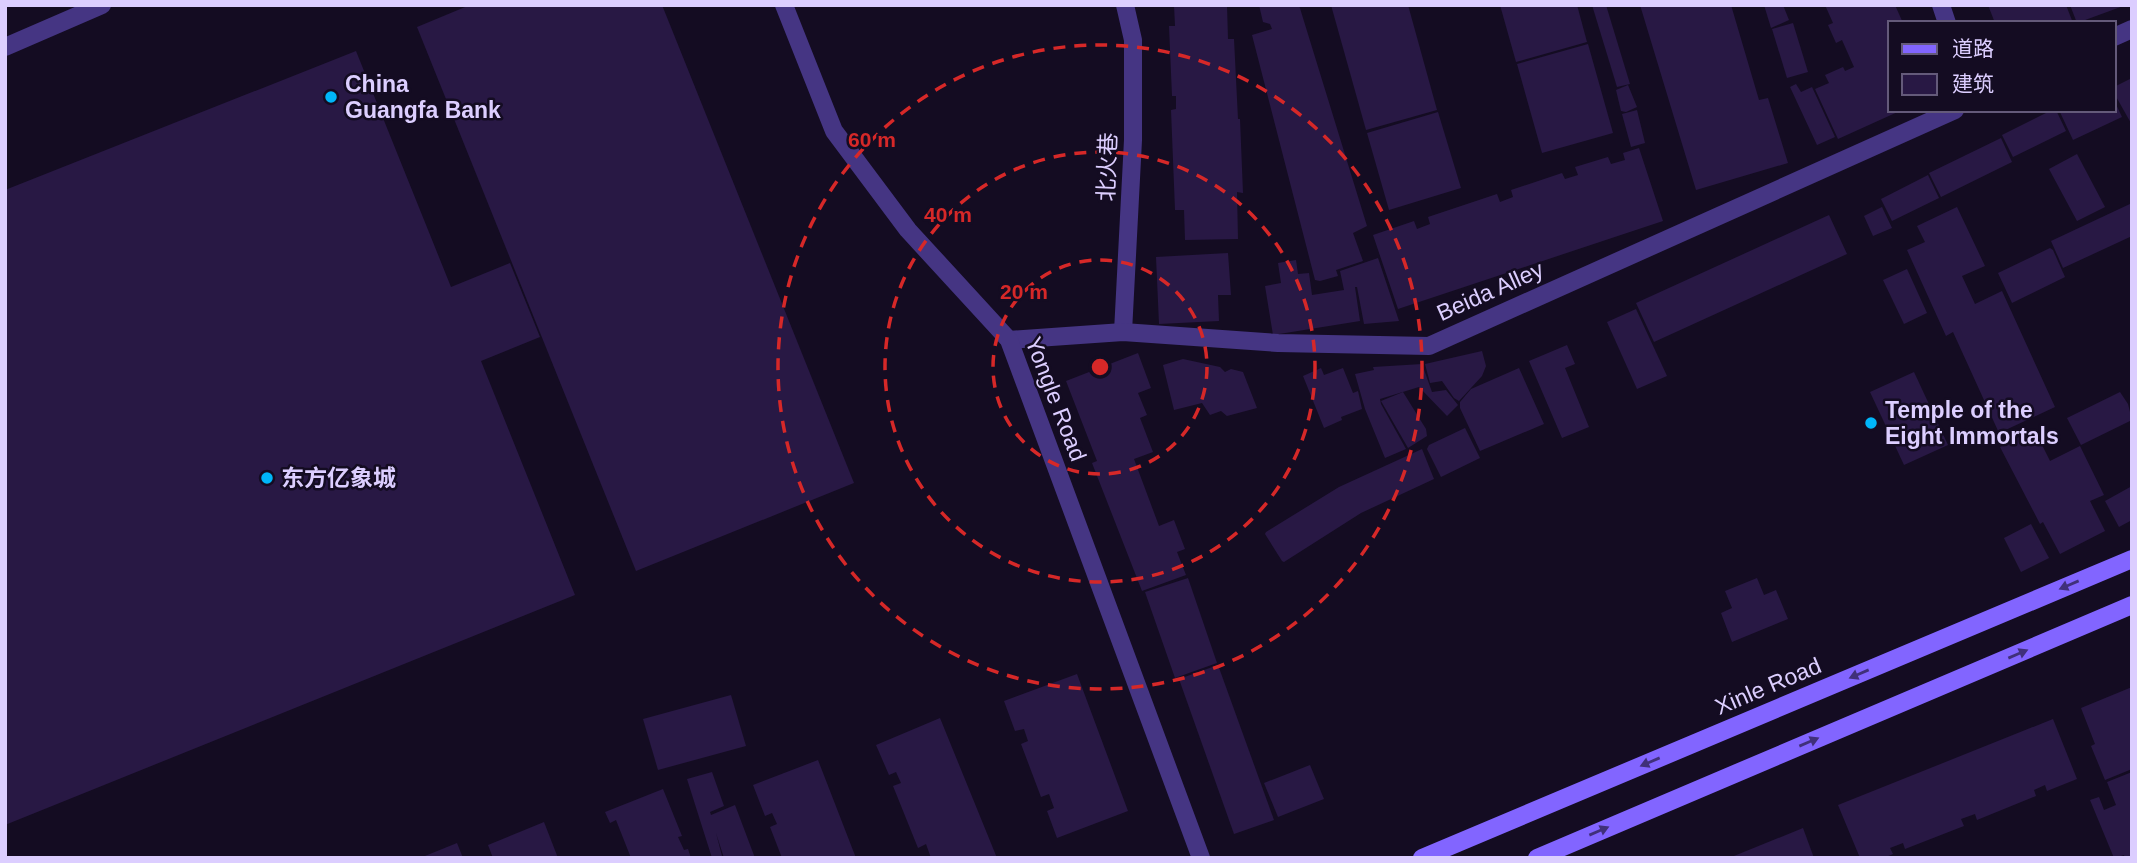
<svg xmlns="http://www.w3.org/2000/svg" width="2137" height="863" font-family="Helvetica,'Noto Sans SC',sans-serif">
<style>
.building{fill:#281844}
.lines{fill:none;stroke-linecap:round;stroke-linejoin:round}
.minor{stroke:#453583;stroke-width:18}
.tertiary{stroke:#453583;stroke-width:18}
.secondary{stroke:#8265ff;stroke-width:18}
.oneway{fill:#40307a}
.ring{fill:none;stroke:#d62828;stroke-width:3.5;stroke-dasharray:12 9}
.poi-dot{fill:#00b6f9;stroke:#140c22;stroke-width:2.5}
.labels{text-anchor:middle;stroke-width:5;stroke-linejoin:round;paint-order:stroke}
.poi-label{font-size:23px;font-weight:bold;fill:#dcceff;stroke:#140c22;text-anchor:start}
.street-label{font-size:23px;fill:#dcceff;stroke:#140c22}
.centre{fill:#d62828;stroke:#140c22;stroke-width:3.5}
.ring-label{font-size:21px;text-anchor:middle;font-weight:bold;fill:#d62828;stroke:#140c22;stroke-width:5;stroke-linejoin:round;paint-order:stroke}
</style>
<rect width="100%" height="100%" fill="#140c22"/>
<!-- building -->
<g class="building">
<path d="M470,5H662L854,483L636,571L417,27Z"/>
<path d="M1174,5H1227L1228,39H1234L1238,119H1240L1243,193L1237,192L1238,239L1185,240L1184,210H1175L1171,110L1176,109V96H1172L1169,26H1175Z"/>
<path d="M1259,5H1299L1367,226L1353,233L1363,261L1336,270L1338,276L1320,281L1315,280L1252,35L1272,29L1270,24L1263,22Z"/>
<path d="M1331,5H1408L1437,110L1366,130Z"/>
<path d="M1500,5H1577L1587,42L1516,62Z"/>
<path d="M1592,5H1606L1630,84L1617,87Z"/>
<path d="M1640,5H1731L1759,100L1768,98L1788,163L1696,190Z"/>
<path d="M1764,5H1783L1789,20L1771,28Z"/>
<path d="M1825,5H1895L1903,23H1890V110H1902L1838,139L1815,89L1829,83L1825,75L1843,67L1845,71L1854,67L1842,40L1836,43L1828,25L1833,23Z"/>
<path d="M1988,5H2066L2073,23H1995Z"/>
<path d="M2070,5H2126L2077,23Z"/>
<path d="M1793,23L1808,72L1787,78L1772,29Z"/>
<path d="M1588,44L1613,133L1542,153L1517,64Z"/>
<path d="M356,51L451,287L510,263L540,337L481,361L575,595L5,825V190Z"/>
<path d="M2132,78V125L2114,93V87Z"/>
<path d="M1796,84L1801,92L1812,87L1835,137L1817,145L1790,87Z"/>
<path d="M1628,85L1637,107L1626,112L1621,111L1616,90Z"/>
<path d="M2114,100L2122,117L2073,140L2059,110H2114Z"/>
<path d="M1637,110L1645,143L1631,147L1622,114Z"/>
<path d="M2052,110H2056L2066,131L2013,157L2002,135Z"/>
<path d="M1438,112L1461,188L1389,210L1367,133Z"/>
<path d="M2001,138L2012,162L1941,197L1929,173Z"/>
<path d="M1639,148L1663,221L1398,309L1373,235L1414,221L1417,229L1430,224L1428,217L1497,194L1500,202L1513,197L1511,190L1562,173L1565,179L1578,175L1575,167L1608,157L1611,164L1625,160L1623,153Z"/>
<path d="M2077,154L2105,207L2077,221L2049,169Z"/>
<path d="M1928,175L1939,198L1892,221L1881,199Z"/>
<path d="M2132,203V236L2063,268L2051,241Z"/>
<path d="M1882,207L1892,228L1873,236L1864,216Z"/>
<path d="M1957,207L1985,266L1962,276L1975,304L2002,291L2055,407L1999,433L1953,332L1946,336L1907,250L1925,242L1917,226Z"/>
<path d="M1829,215L1847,254L1654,342L1636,303Z"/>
<path d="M2050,248L2053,250L2065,277L2012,303L1998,273Z"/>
<path d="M1228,253L1231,295H1218L1219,321L1159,324L1156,257Z"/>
<path d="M1378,258L1399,321L1364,324L1357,287H1355L1360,321L1273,335L1265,286L1281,283L1278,263L1296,260L1298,274L1309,273L1312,295L1344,290L1340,271Z"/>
<path d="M1907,269L1927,313L1904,324L1883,280Z"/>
<path d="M1636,309L1667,376L1637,389L1607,322Z"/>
<path d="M1567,345L1575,364L1565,368L1589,427L1562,438L1529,361Z"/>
<path d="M1482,351L1486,366L1482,376L1459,401L1454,398L1442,381L1430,383L1425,364Z"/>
<path d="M1138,353L1151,388L1138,393L1147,415L1140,418L1153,452L1134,459L1159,526L1174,520L1185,549L1177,552L1186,575L1142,591L1092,463L1097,461L1066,381Z"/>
<path d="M1183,359L1220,367L1225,372L1231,369L1243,372L1257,408L1227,416L1221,411L1210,415L1202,403L1174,410L1163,365Z"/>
<path d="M1422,364L1432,392L1446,390L1458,405L1447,416L1419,387L1380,399L1381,404L1406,449L1385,458L1365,409L1355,374L1374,370L1373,367Z"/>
<path d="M1321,368L1324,375L1343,368L1353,393L1358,391L1362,409L1341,417L1342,420L1324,428L1303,376Z"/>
<path d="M1519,368L1544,424L1480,451L1460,408V402L1471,389Z"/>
<path d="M1914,372L1948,445L1904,465L1870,392Z"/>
<path d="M1403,392L1426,429L1427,436L1408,448L1381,401Z"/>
<path d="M2120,392L2128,404L2132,420L2081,445L2067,418Z"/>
<path d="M1465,428L1480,458L1441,477L1427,449L1429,445Z"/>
<path d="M2034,429L2050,461L2080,446L2104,495L2090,501L2105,531L2060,554L2043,522L2040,524L2000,447Z"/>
<path d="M1422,449L1434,479L1361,513L1284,562L1282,561L1265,534L1266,532L1339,487Z"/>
<path d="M2132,486V520L2119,527L2105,501Z"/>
<path d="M2031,524L2049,558L2021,572L2004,538Z"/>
<path d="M1188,578L1217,663L1175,678L1145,592Z"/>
<path d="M1757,578L1764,595L1776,590L1788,619L1732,642L1721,613L1732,608L1725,591Z"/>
<path d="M1218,665L1274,820L1234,834L1179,679Z"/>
<path d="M1077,674L1128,811L1057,838L1047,811L1054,808L1049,794L1041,797L1021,744L1028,741L1024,729L1015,731L1004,701Z"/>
<path d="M2132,687V769L2105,780L2091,746L2095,744L2081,708Z"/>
<path d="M731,695L746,746L658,770L643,719Z"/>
<path d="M940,718L997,858H931L926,844L918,848L893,786L901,783L896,772L889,775L876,745Z"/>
<path d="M2053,719L2077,779L2047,791L2045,785L2034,790L2036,796L1977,820L1975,814L1961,819L1964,826L1905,849L1903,843L1890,848L1893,854L1884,858H1860L1838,805Z"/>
<path d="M818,760L856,858H782L770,827L777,824L772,813L765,816L753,785Z"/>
<path d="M1310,765L1324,799L1278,817L1264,783Z"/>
<path d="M712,772L724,806L710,812L711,815L735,805L755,858H724L716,833L722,856L712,858L687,779Z"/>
<path d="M2132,772V858H2125L2124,855L2114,858L2090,800L2099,797L2104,810L2116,805L2107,782Z"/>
<path d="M663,789L682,836L678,837L684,850L688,849L691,858H631L616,820L610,823L605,812Z"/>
<path d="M544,822L558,858H493L488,845Z"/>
<path d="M1803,828L1814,858H1729Z"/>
<path d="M457,843L463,858H420Z"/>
</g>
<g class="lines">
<!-- minor -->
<g class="minor">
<path d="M2114,37L2132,29"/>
<path d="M5,47L102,5"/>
<path d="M1123,332L1133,140V40L1125,5"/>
<path d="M1009,340L1123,332L1278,343L1429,346L1955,110"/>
</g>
<!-- tertiary -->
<g class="tertiary">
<path d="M784,5L834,131L908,230L1009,340L1201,858"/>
<path d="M1941,5L1947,23"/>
</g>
<!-- secondary -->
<g class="secondary">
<path d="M1422,858L2132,559"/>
<path d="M1537,858L2132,605"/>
</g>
</g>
<!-- one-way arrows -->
<defs><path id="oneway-solid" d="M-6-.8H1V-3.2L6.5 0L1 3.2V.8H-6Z" transform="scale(1.75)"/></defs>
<g class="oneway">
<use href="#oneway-solid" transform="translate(2069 585) rotate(157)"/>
<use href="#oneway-solid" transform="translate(2018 654) rotate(-23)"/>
<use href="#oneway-solid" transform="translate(1859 674) rotate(157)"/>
<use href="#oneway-solid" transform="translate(1809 742) rotate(-23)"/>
<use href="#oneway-solid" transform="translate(1650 762) rotate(157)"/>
<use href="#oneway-solid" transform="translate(1599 831) rotate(-23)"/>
</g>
<!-- distance rings -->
<g class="ring">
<circle cx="1100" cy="367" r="107"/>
<circle cx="1100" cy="367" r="215"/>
<circle cx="1100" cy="367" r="322"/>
</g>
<!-- markers -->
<g class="poi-dot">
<circle cx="331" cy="97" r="7"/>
<circle cx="1871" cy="423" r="7"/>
<circle cx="267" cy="478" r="7"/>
</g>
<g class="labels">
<!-- poi labels -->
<g class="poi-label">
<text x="345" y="92">China<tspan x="345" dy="26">Guangfa Bank</tspan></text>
<text x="1885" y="418">Temple of the<tspan x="1885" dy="26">Eight Immortals</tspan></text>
<text x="281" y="486">东方亿象城</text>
</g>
<!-- street labels -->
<g class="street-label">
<text transform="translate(1107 167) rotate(-88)" y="8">北火巷</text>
<text transform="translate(1490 291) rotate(-24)" y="8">Beida Alley</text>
<text transform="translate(1056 399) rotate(69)" y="8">Yongle Road</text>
<text transform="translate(1768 686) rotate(-23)" y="8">Xinle Road</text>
</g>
</g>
<circle cx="1100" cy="367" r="10" class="centre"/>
<g class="ring-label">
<text x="872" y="147">60 m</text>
<text x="948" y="222">40 m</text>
<text x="1024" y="299">20 m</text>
</g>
<!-- border -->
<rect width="2137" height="863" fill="none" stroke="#dcceff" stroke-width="14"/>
<!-- legend -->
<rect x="1888" y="21" width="228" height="91" fill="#140c22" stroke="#645a7a" stroke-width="2"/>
<rect x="1902" y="44" width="35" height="10" fill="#8265ff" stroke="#645a7a" stroke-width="2"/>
<text x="1952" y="56" font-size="21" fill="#dcceff">道路</text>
<rect x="1902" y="74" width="35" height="21" fill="#281844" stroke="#645a7a" stroke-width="2"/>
<text x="1952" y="91" font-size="21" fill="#dcceff">建筑</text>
</svg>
